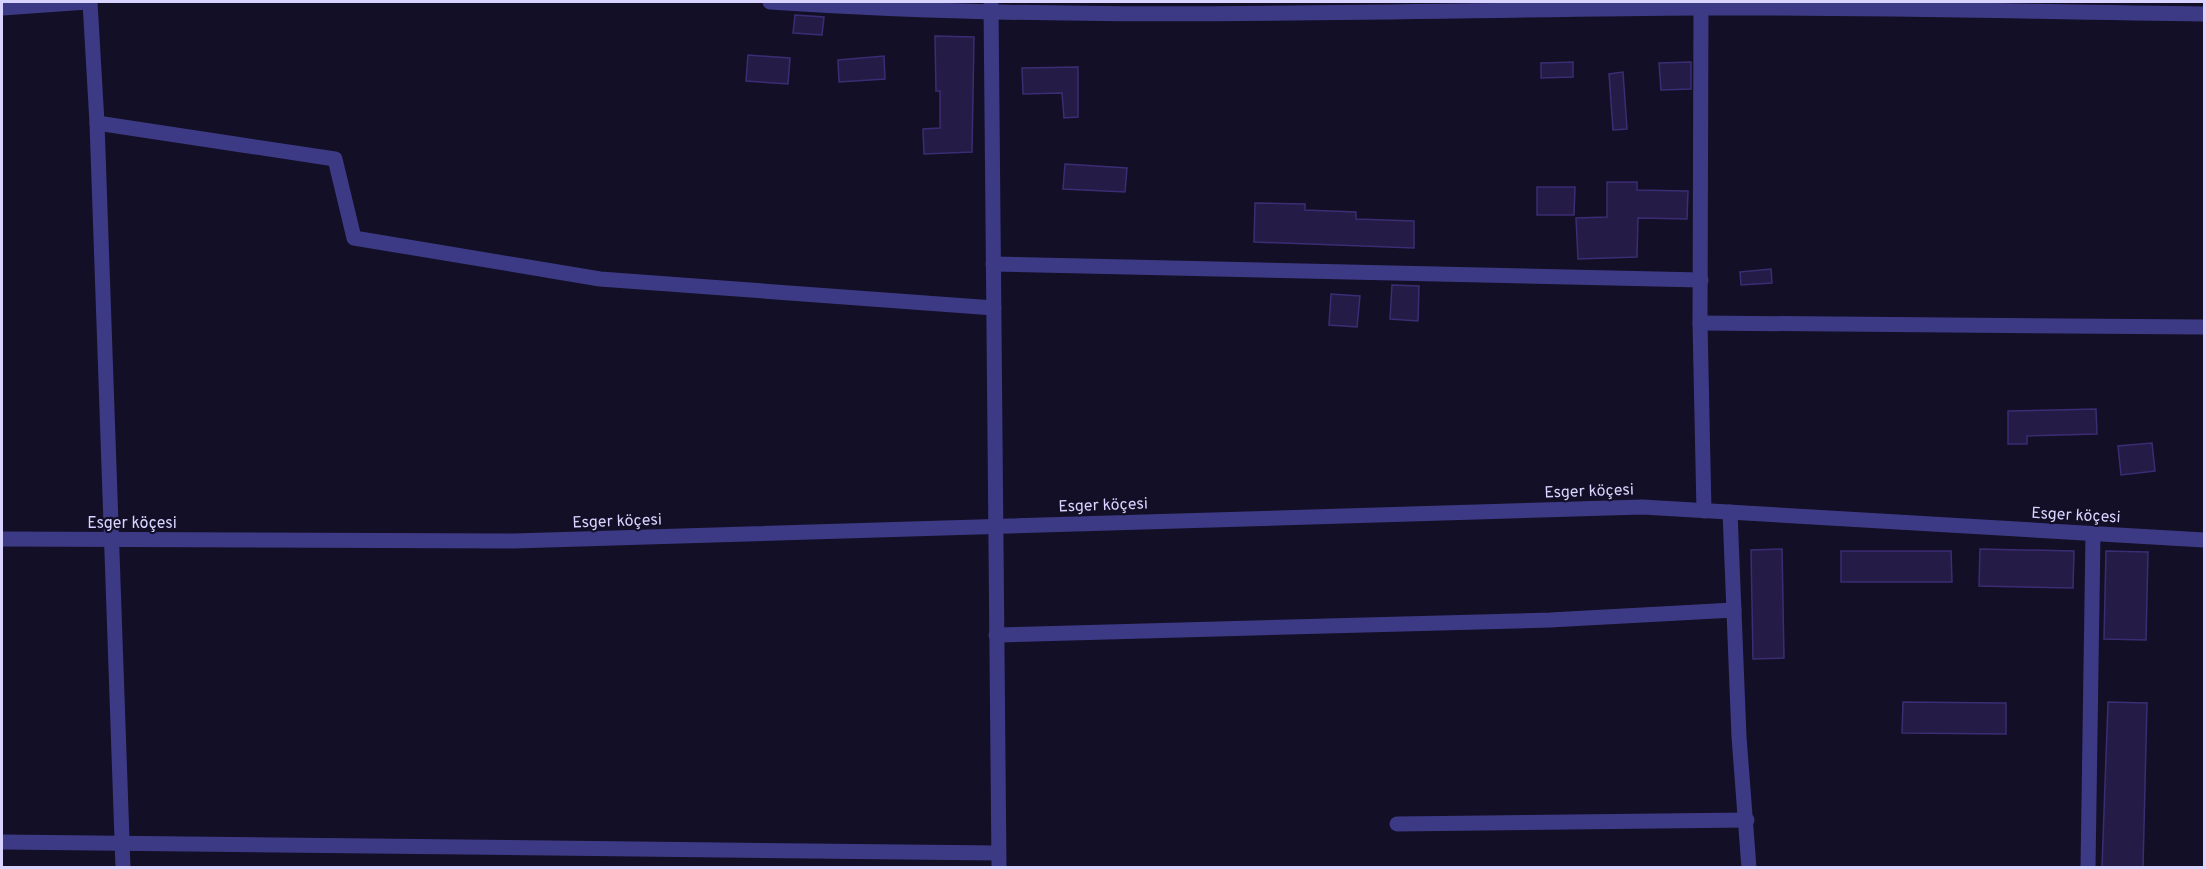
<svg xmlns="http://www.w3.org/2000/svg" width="2206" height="869" font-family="Overpass,sans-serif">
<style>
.building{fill:#241b47;stroke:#3b2d73;stroke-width:1.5}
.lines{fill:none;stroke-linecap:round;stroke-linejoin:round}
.minor{stroke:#3d3a85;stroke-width:15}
.labels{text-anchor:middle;stroke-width:4.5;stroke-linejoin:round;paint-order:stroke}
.street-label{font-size:16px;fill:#d9d4ff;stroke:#130f26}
</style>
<rect width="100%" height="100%" fill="#130f26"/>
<!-- building -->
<g class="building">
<path d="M795,15L824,17L822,35L793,33Z"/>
<path d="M935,36L974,37L972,152L924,154L923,129L940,128V91H936Z"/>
<path d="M748,55L790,58L788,84L746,81Z"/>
<path d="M884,56L885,79L839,82L838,60Z"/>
<path d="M1573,62V77L1541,78V63Z"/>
<path d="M1691,62V89L1661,90L1659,63Z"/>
<path d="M1078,67V117L1064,118L1062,93L1023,94L1022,68Z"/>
<path d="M1623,72L1627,129L1613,130L1609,74Z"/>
<path d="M1065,164L1127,168L1125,192L1063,189Z"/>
<path d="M1607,182H1637V190L1688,191L1687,219L1638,218L1637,257L1578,259L1576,218L1607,217Z"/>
<path d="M1537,187H1575L1574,215H1537Z"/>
<path d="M1255,203L1305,204V210L1356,212V219L1414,221V248L1254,242Z"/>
<path d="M1771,269L1772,283L1741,285L1740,272Z"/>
<path d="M1392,285L1419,286L1418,321L1390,319Z"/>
<path d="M1331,294L1360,296L1357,327L1329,325Z"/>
<path d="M2096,409L2097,434L2027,436V444H2008V411Z"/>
<path d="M2152,443L2155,471L2121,475L2118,446Z"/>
<path d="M1782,549L1784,658L1753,659L1751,550Z"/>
<path d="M1980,549L2074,551L2073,588L1979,586Z"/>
<path d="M1841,551H1951L1952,582H1841Z"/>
<path d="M2106,551L2148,552L2146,640L2104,639Z"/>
<path d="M1903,702L2006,703V734L1902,733Z"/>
<path d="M2108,702L2147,703L2143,867H2102Z"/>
</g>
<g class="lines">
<!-- minor -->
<g class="minor">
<path d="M90,2L97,123L123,868"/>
<path d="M770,2C1079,23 1390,10 1700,8C1868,7 2036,12 2204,14"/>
<path d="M1701,2L1700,323L1704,511"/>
<path d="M991,4L999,868"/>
<path d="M2,8L88,2"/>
<path d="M97,123L335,159L354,238L600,279L994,308"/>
<path d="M993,264L1701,280"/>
<path d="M1700,323L2204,327"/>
<path d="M1730,512L1739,737L1749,868"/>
<path d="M2,539L514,541L1642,507L2204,540"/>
<path d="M996,635L1550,620L1734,610"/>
<path d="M1397,824L1747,820"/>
<path d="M2,842L998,853"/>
<path d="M2088,868L2093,534"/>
</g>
</g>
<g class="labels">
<!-- street labels -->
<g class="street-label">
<text transform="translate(1589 490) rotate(-2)" y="6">Esger köçesi</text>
<text transform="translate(1103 504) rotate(-2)" y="6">Esger köçesi</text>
<text transform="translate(2076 514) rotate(3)" y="6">Esger köçesi</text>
<text transform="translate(617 520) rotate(-2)" y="6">Esger köçesi</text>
<text x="132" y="528">Esger köçesi</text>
</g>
</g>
<!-- border -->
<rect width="2206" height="869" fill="none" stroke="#d9d4ff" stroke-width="6"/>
</svg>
